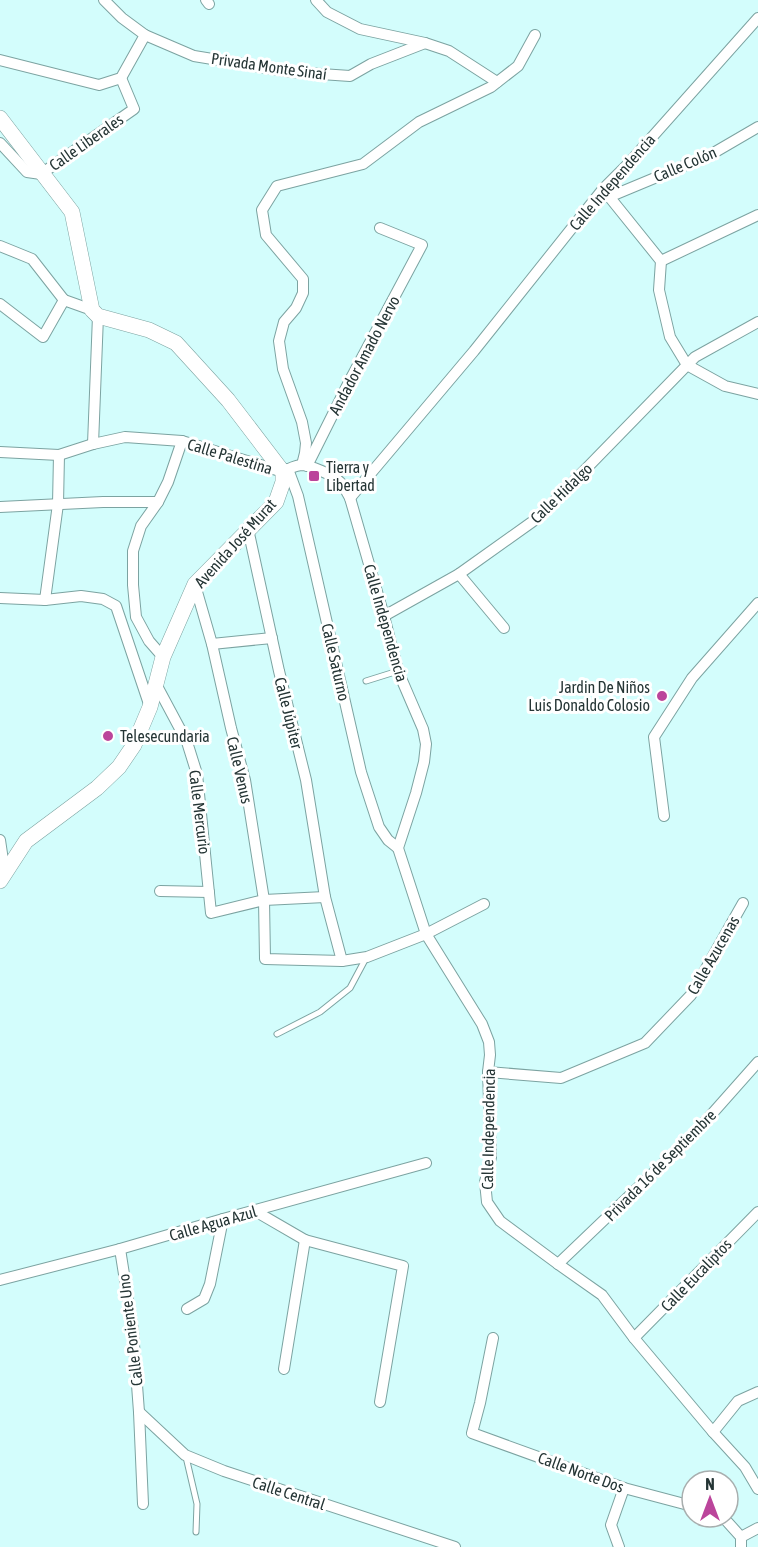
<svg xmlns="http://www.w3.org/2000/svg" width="758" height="1547" font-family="'Asap Condensed',sans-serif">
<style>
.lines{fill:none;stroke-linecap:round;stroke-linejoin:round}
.lane-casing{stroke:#7ca3a1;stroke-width:7}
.street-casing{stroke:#7ca3a1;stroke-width:12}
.secondary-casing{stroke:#7ca3a1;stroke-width:16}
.lane{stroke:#fff;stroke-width:5}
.street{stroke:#fff;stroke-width:10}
.secondary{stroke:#fff;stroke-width:15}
.poi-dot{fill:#bb459b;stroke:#fff;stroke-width:2}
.labels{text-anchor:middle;stroke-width:6;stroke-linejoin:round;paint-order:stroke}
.street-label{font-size:16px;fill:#253535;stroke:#fff}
.poi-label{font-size:16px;fill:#253535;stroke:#fff;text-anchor:start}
</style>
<rect width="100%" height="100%" fill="#d3fdfc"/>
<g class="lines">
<!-- lane casing -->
<g class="lane-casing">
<g id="lane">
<path d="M366,681L398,671"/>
<path d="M277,1034L320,1012L350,988L366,958"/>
<path d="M186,1457L197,1504L196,1532"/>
</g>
</g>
<!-- street casing -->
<g class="street-casing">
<g id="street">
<path d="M206,0L209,4"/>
<path d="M316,0L327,12L360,29L425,43L449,51L497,82"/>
<path d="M145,35L194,56L292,72L350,76L371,64L425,43"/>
<path d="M0,60L99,85L121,78L145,35L122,18L104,0"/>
<path d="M0,143L27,172L41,174L134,109L121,78"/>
<path d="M603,189L661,261L659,290L670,337L687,365L725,386L758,394"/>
<path d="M609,197L710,155L758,127"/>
<path d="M0,246L32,259L64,300"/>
<path d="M661,261L758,215"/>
<path d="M64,300L92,310"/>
<path d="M0,304L43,337L64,300"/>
<path d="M93,444L98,316"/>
<path d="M0,452L59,455L93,444L125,437L182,441L283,472C288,469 294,466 301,465C310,465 333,475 340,482C344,486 347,493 350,498L384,616L398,671L423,729L426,744L424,762L416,793L398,848L426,934L482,1024L489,1042L490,1055L488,1072L491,1157L485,1182L487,1202L500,1221L558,1264L602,1295L634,1338L713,1432L745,1467L758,1489"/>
<path d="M302,465L305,453L306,443L302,422L283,369L279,341L284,322L296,308L303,293V279L266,235L262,210L277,186L363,164L419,122L491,87L518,66L535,35"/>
<path d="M307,466L350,380L422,245L380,228"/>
<path d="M288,469L298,496L361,772L379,827L388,840L398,848"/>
<path d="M350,498L474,351L603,189L629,163L758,18"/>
<path d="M0,507L103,502H158"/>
<path d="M248,529L279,671L306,780L325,897L342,961"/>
<path d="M459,574L504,628"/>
<path d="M195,585L212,644L231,728L245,780L264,900L265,959L342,961L367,957L426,934L484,904"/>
<path d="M0,598L45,600L81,596L103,599L116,606L150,707"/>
<path d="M45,600L58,504L59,455"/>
<path d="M384,616L459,574L539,517L695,357L758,322"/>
<path d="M212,644L272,638"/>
<path d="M163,657L149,641L136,617L133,585V551L141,526L158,502L168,482L182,441"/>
<path d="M156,684L187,742L197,774L211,913L264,900L325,897"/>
<path d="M664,816L654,737L692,678L758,603"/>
<path d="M0,840L5,874"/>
<path d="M160,891L209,892"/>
<path d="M488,1072L561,1078L645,1043L691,995L743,903"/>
<path d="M255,1211L305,1240L403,1266L380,1402"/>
<path d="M120,1249L133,1331L139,1412L143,1504"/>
<path d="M558,1264L695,1133L758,1062"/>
<path d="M0,1280L120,1249L223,1219L426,1163"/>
<path d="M187,1309L204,1299L210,1284L223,1219"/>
<path d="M493,1338L480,1403L472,1433L624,1488L692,1506"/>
<path d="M634,1338L758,1212"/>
<path d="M284,1369L305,1240"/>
<path d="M139,1412L185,1455L224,1471L455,1547"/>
<path d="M713,1432L738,1401L758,1392"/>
<path d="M723,1517L741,1537"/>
<path d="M619,1547L611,1525L624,1488"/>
<path d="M741,1547V1537L758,1528"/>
</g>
</g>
<!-- secondary casing -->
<g class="secondary-casing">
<path id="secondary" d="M0,118L72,212L92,310L98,316L149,330L176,343L228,400L283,472V482L276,502L195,584L163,657L150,707L134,745L119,767L97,788L26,841L0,881"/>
</g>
<!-- lane -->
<use href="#lane" class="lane"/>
<!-- street -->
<use href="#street" class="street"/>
<!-- secondary -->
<use href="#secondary" class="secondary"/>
</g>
<!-- markers -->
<g class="poi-dot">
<rect x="308" y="470" width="12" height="12" rx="3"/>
<circle cx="662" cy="696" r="6"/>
<circle cx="108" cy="736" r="6"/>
</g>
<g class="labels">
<!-- street labels -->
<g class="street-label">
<text transform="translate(269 66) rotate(8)" y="6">Privada Monte Sinaí</text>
<text transform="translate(86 142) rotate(-35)" y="6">Calle Liberales</text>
<text transform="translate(685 164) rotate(-23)" y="6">Calle Colón</text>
<text transform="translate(612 182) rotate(-49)" y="6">Calle Independencia</text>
<text transform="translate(364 355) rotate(-62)" y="6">Andador Amado Nervo</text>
<text transform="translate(230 456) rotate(17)" y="6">Calle Palestina</text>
<text transform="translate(561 493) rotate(-44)" y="6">Calle Hidalgo</text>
<text transform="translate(235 543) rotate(-48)" y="6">Avenida José Murat</text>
<text transform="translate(386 623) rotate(74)" y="6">Calle Independencia</text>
<text transform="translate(336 662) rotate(77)" y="6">Calle Saturno</text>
<text transform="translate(289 713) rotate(76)" y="6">Calle Júpiter</text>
<text transform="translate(240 770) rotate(77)" y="6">Calle Venus</text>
<text transform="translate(200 812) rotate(83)" y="6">Calle Mercurio</text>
<text transform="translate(713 955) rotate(-60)" y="6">Calle Azucenas</text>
<text transform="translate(488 1129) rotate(-89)" y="6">Calle Independencia</text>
<text transform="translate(660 1165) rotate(-45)" y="6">Privada 16 de Septiembre</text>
<text transform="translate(213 1223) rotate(-16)" y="6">Calle Agua Azul</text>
<text transform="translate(696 1275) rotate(-46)" y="6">Calle Eucaliptos</text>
<text transform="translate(130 1330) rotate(-97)" y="6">Calle Poniente Uno</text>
<text transform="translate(581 1472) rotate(20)" y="6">Calle Norte Dos</text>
<text transform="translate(289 1493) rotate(18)" y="6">Calle Central</text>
</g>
<!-- poi labels -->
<g class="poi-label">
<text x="326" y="473">Tierra y<tspan x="326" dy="18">Libertad</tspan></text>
<text x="650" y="693" text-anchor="end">Jardin De Niños<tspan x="650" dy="18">Luis Donaldo Colosio</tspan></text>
<text x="120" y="742">Telesecundaria</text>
</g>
</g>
<!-- north arrow -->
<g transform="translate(710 1499)"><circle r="28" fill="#ffffff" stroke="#a8aeae" stroke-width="1.5"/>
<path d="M0-4.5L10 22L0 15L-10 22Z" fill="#bb459b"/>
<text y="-9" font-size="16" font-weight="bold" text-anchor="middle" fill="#253535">N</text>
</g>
</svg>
